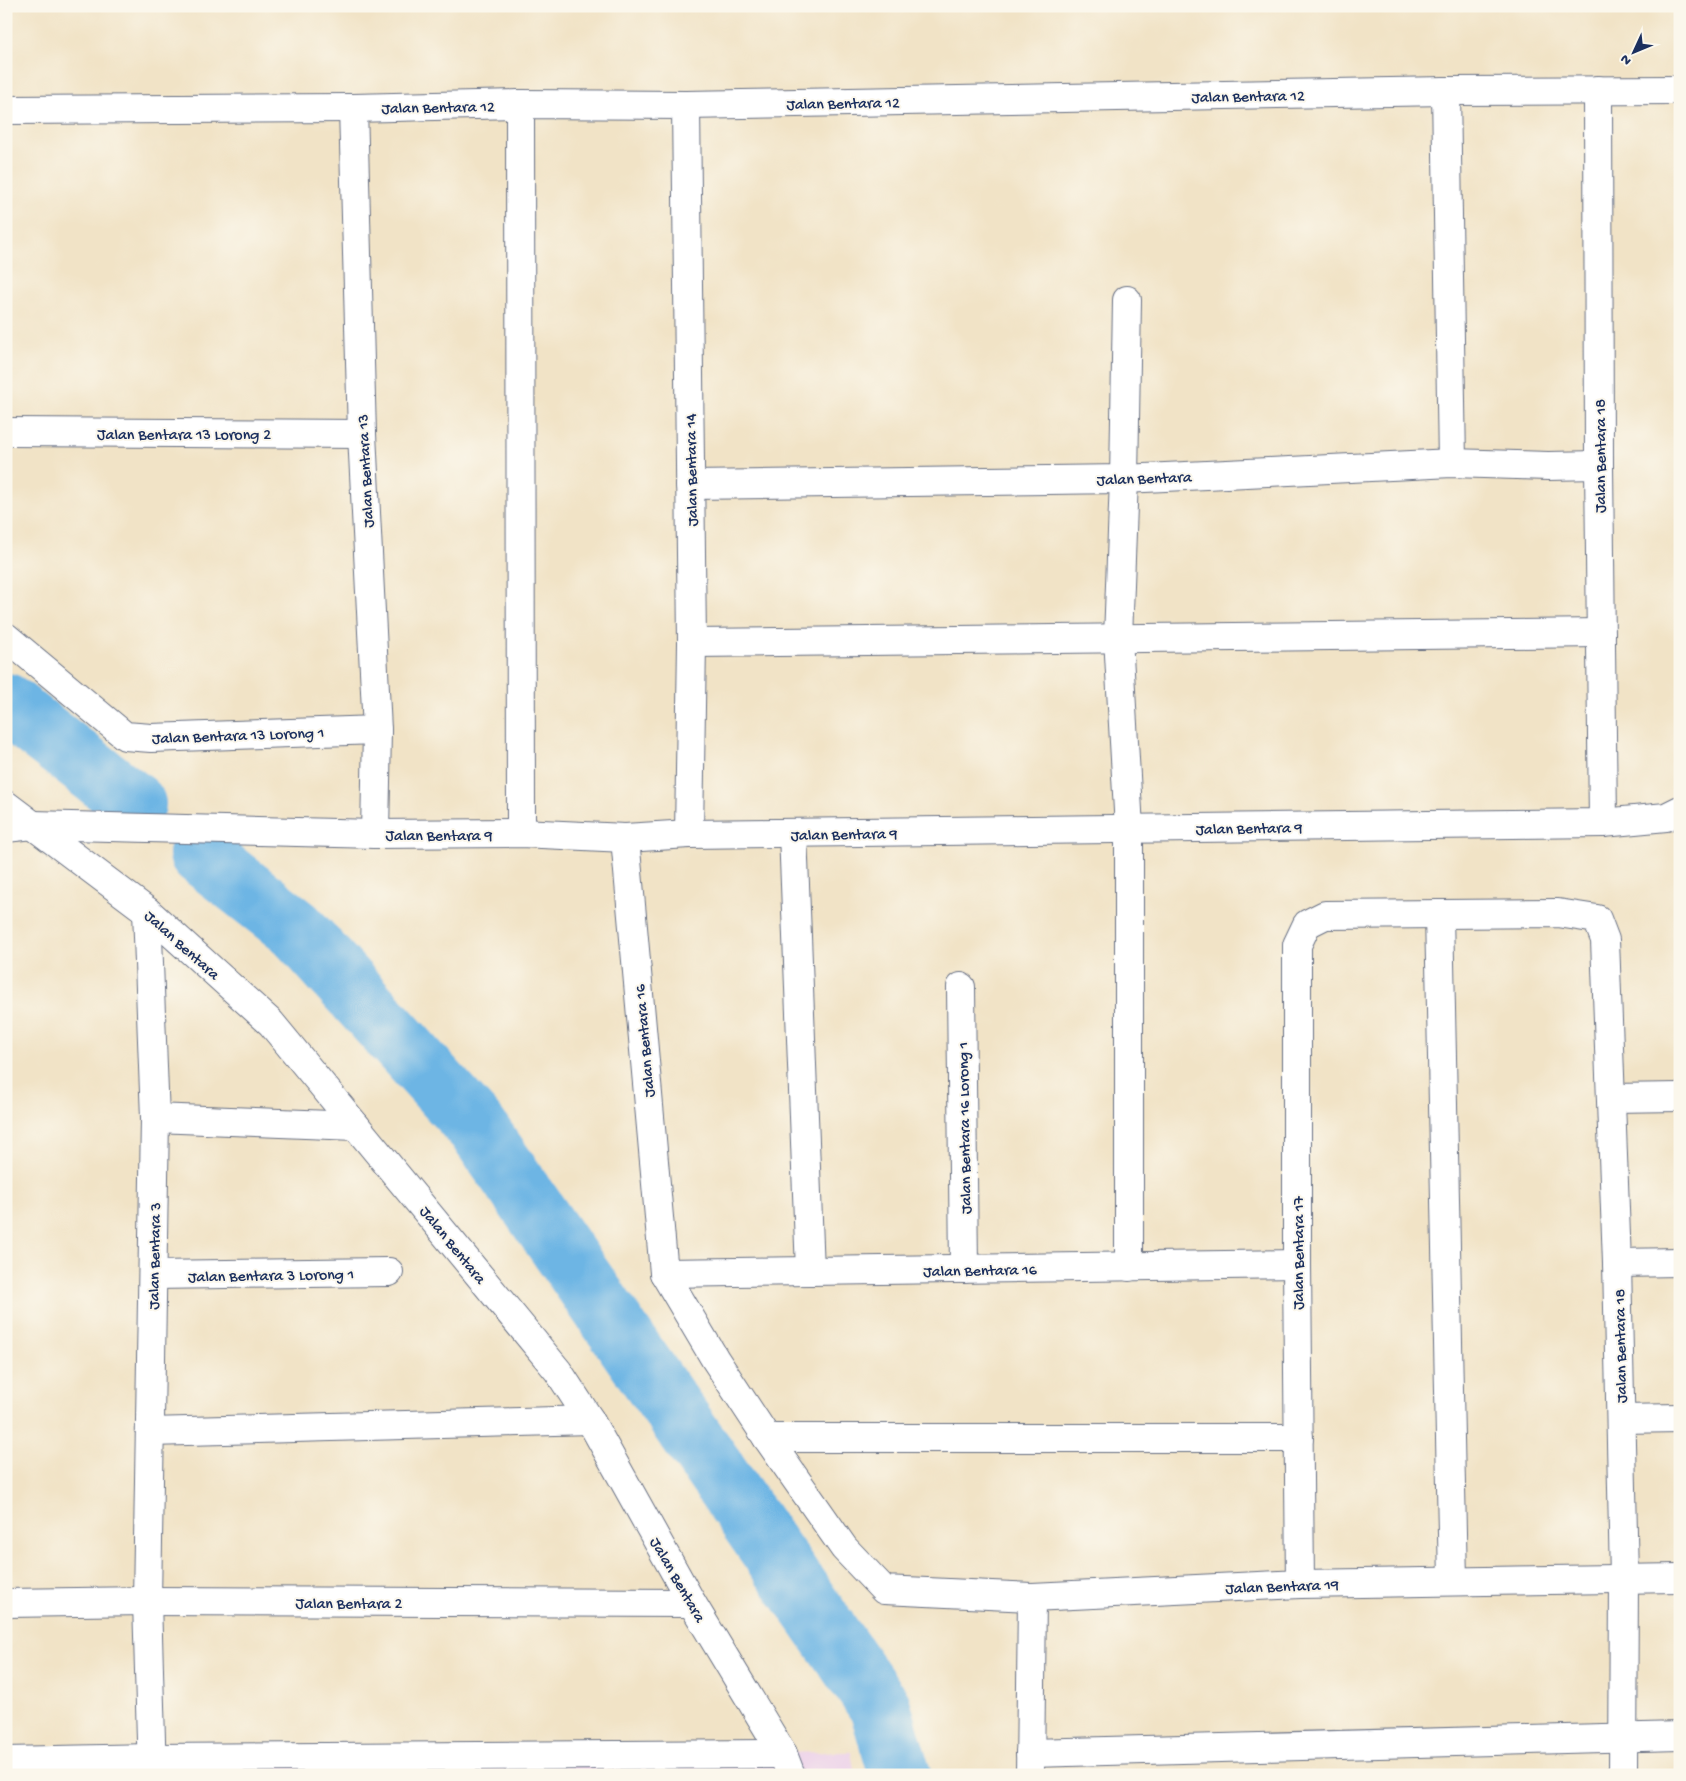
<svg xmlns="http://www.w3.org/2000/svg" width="1686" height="1781" font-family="'Gochi Hand',sans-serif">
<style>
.built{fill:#ecd1e9}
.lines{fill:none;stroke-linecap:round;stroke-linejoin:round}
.river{stroke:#6db5e4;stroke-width:62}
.minor-casing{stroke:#666e82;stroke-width:30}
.minor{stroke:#fff;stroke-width:28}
.labels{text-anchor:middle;stroke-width:4;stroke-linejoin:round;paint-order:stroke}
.street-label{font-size:16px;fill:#1b2f5e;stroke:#fbf7ec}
</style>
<rect width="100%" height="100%" fill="#fbf7ec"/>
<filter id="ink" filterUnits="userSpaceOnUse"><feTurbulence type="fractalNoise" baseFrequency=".02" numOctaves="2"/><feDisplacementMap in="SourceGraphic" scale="10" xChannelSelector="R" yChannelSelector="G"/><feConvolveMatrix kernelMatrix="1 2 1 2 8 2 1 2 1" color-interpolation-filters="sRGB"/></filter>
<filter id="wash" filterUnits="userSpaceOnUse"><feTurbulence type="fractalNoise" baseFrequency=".0096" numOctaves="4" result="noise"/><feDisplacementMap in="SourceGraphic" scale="20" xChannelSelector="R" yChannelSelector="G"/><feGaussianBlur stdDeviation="1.12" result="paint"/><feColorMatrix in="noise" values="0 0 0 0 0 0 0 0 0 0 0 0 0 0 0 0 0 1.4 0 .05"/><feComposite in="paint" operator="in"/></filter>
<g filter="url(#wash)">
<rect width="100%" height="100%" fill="#f1e3c6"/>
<!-- built -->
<path class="built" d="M851,1752L855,1775H6V1760Z"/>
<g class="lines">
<!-- river -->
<g class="river">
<path d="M6,704L135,804"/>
<path d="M200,854L296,929L477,1128L880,1707L900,1775"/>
</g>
</g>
</g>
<g filter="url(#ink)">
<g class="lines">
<!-- minor casing -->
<g class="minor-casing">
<g id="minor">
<path d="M1598,90L1599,465L1603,823"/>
<path d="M1446,91L1452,463"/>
<path d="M520,104L521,833"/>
<path d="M686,105L692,643L689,834"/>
<path d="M353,108L362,434L377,730L375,834"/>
<path d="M6,110L353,108L520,104L686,105L1446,91L1680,90"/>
<path d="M1127,300L1124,479L1118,638L1129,828V1267"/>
<path d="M6,432L362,434"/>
<path d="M690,485L1124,479L1452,463L1548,466L1599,465"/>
<path d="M6,637L125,736L151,738L377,730"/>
<path d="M692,643L1601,633"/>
<path d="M6,805L147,911L271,1023L558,1371L590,1420L692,1603L783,1754L791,1775"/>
<path d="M6,828L33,825L375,834L521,833L625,838L689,834L1603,823L1666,817L1680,810"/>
<path d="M793,833L810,1271"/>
<path d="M625,838L664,1273L715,1359L767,1438L844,1548L884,1590L1032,1597L1300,1584L1680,1578"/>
<path d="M147,911L155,1118L147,1601L152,1775"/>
<path d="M1439,914L1453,1581"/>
<path d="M961,987L964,1269"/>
<path d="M1611,1098L1680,1097"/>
<path d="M155,1118L356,1126"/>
<path d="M1617,1263L1680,1262"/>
<path d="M664,1273L1297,1264"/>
<path d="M153,1275L389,1272"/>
<path d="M1621,1419L1680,1418"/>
<path d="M150,1432L590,1420"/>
<path d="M767,1438H1299"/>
<path d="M1300,1584L1297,1264V945L1307,924L1325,915L1558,913L1597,919L1605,940L1617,1263L1624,1578L1623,1775"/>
<path d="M6,1603L147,1601L692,1603"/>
<path d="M1030,1753L1680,1736"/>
<path d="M6,1761L152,1758L783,1754"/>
<path d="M1030,1775L1032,1597"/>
</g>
</g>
<!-- minor -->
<use href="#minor" class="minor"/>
</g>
</g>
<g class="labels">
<!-- street labels -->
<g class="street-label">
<text transform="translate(1248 95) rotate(-1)" y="6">Jalan Bentara 12</text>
<text transform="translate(843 102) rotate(-1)" y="6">Jalan Bentara 12</text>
<text transform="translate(438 106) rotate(-1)" y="6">Jalan Bentara 12</text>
<text x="184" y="439">Jalan Bentara 13 Lorong 2</text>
<text transform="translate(1599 456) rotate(-90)" y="6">Jalan Bentara 18</text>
<text transform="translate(690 470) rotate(-91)" y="6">Jalan Bentara 14</text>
<text transform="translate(364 471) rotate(-93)" y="6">Jalan Bentara 13</text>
<text transform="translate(1144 477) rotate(-2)" y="6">Jalan Bentara</text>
<text transform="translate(238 734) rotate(-2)" y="6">Jalan Bentara 13 Lorong 1</text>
<text transform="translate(1249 827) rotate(-1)" y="6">Jalan Bentara 9</text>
<text transform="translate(844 833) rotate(-1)" y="6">Jalan Bentara 9</text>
<text x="439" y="840">Jalan Bentara 9</text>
<text transform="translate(183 944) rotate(42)" y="6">Jalan Bentara</text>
<text transform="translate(643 1041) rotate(-95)" y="6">Jalan Bentara 16</text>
<text transform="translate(963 1128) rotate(-91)" y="6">Jalan Bentara 16 Lorong 1</text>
<text transform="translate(454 1244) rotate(51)" y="6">Jalan Bentara</text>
<text transform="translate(1297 1253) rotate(-90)" y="6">Jalan Bentara 17</text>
<text transform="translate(153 1256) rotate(-89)" y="6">Jalan Bentara 3</text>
<text transform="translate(980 1269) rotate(-1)" y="6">Jalan Bentara 16</text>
<text transform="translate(271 1274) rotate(-1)" y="6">Jalan Bentara 3 Lorong 1</text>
<text transform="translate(1619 1346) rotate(-91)" y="6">Jalan Bentara 18</text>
<text transform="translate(679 1579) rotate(60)" y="6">Jalan Bentara</text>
<text transform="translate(1282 1585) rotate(-2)" y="6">Jalan Bentara 19</text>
<text x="349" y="1608">Jalan Bentara 2</text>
</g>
</g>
<!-- margin -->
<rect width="1686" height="1781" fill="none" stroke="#fbf7ec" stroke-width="25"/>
<!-- north arrow -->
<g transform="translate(1634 52) rotate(226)" stroke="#fbf7ec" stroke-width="4" paint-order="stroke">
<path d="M0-4L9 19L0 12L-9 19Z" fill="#1b2f5e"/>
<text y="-8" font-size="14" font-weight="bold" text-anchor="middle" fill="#1b2f5e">N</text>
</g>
</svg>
